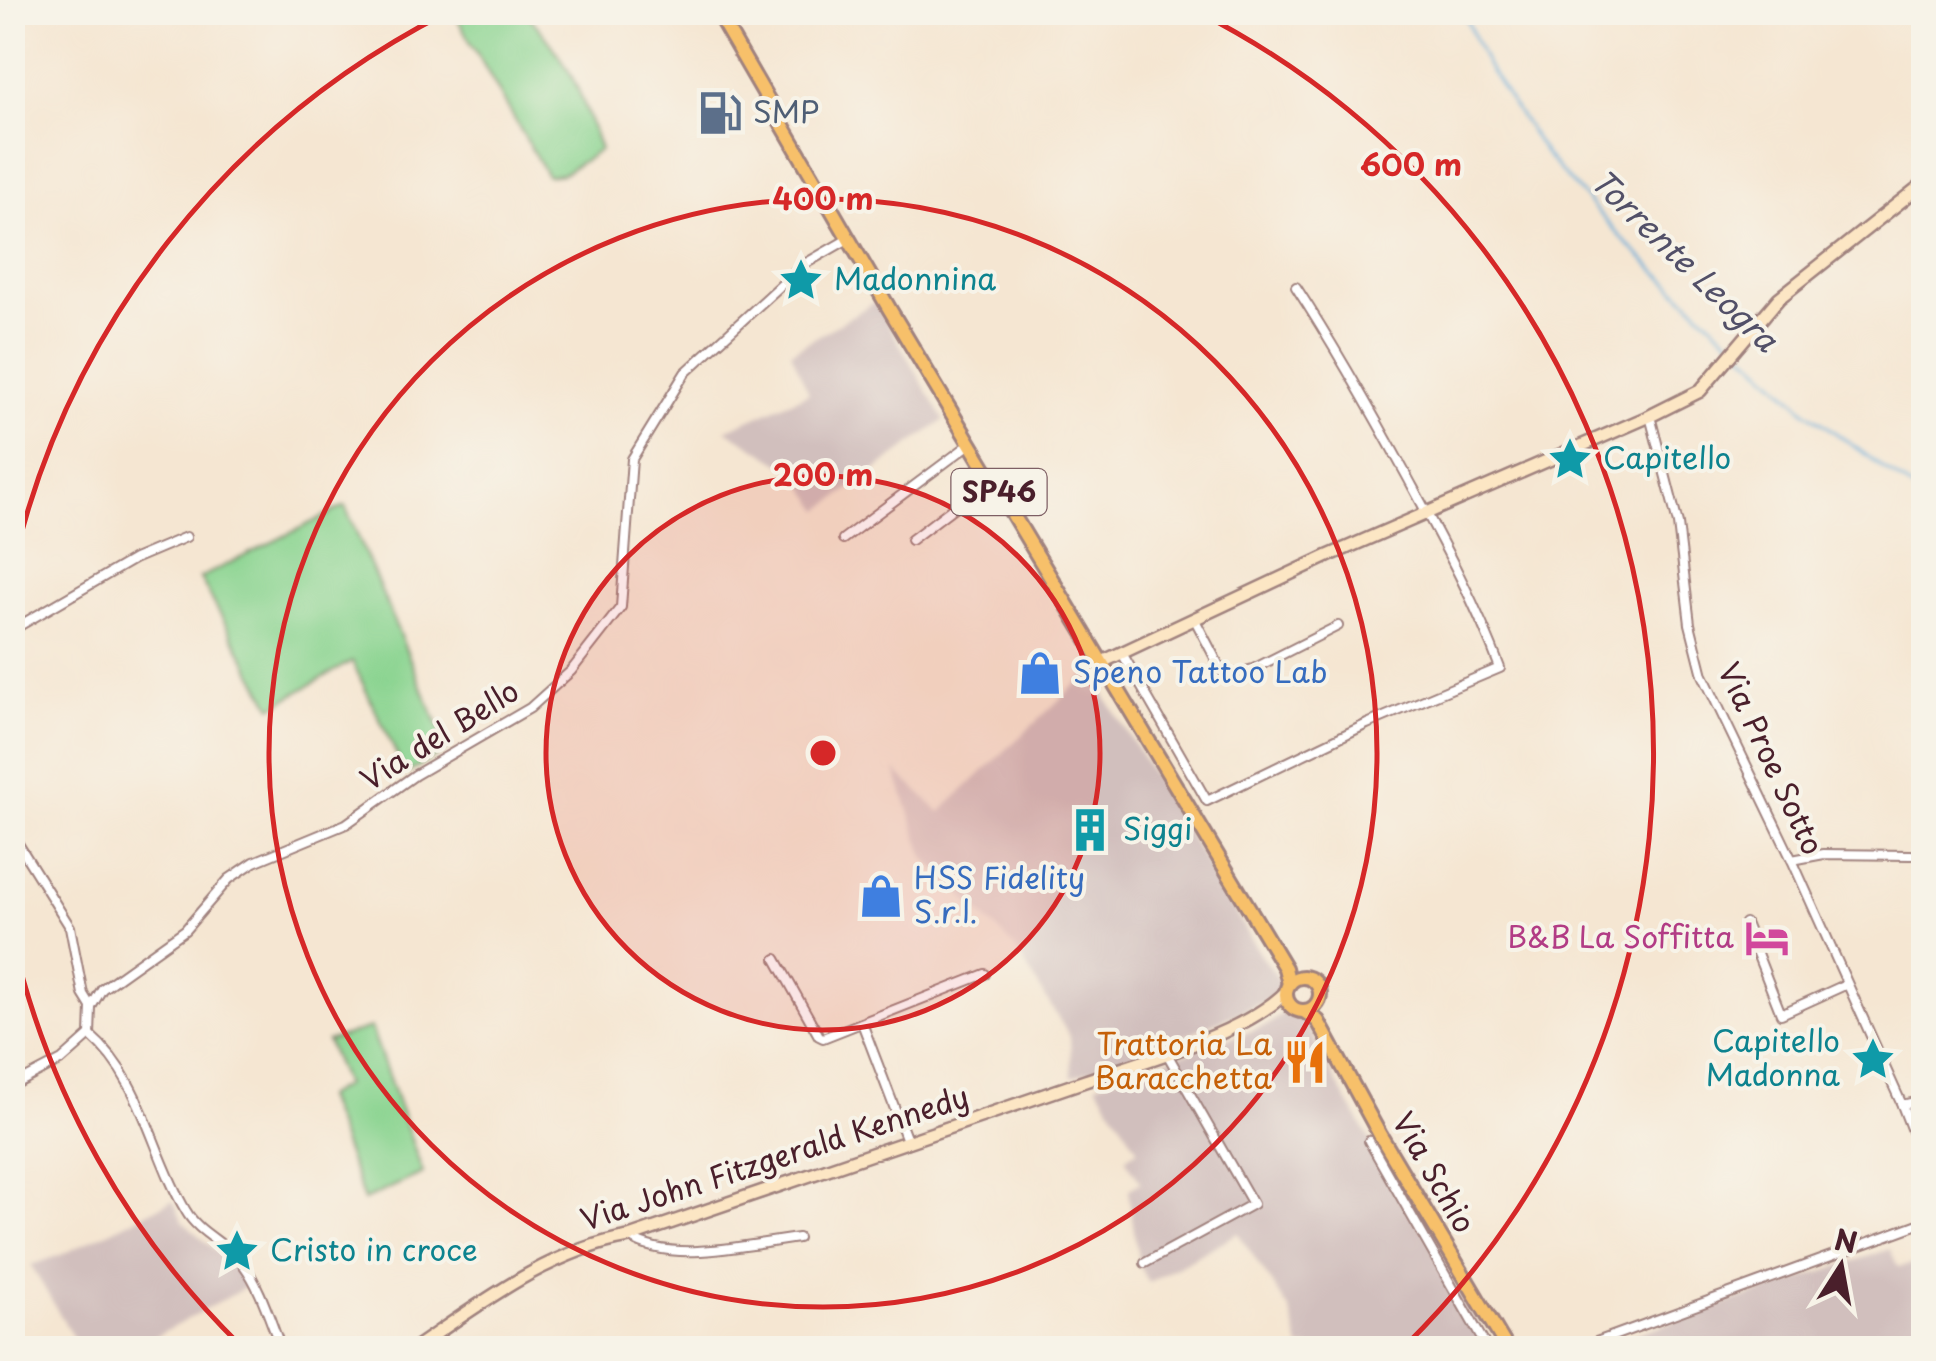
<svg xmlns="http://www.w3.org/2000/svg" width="1936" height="1361" font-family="'Playpen Sans',sans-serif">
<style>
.industrial{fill:#d1bfbd}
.green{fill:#8bd491;stroke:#6a7a5e;stroke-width:2.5}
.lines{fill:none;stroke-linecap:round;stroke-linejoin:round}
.stream{stroke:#60aad8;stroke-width:2.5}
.street-casing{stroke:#a0827e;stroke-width:12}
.secondary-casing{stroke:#a0827e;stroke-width:16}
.primary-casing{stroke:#a0827e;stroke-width:18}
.street{stroke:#fff;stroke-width:8}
.secondary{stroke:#fce6c4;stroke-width:11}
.primary{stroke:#f7c06b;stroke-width:12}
.ring{fill:none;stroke:#d62828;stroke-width:5}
.labels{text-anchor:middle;stroke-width:8;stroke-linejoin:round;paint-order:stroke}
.shield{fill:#f7f3e8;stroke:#7e5f64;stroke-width:2.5}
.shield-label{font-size:28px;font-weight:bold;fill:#4a1f2b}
.service-label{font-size:30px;fill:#4e5e75;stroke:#f7f3e8;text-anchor:start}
.culture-label{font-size:30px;fill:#0d838f;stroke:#f7f3e8;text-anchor:start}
.shop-label{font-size:30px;fill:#366cbe;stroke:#f7f3e8;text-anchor:start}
.street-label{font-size:30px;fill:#4a1f2b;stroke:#f7f3e8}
.hotel-label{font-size:30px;fill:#b23c85;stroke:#f7f3e8;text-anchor:end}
.food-label{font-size:30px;fill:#c56008;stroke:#f7f3e8;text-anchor:end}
.water-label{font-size:32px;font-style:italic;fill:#525068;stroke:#f7f3e8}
.centre{fill:#d62828;stroke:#f7f3e8;stroke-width:5}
.ring-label{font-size:30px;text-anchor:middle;font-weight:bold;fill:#d62828;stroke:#f7f3e8;stroke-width:8;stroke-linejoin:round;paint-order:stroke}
</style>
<rect width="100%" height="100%" fill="#f7f3e8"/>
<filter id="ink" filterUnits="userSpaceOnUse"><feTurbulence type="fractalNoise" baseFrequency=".01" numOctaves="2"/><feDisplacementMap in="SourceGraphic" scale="20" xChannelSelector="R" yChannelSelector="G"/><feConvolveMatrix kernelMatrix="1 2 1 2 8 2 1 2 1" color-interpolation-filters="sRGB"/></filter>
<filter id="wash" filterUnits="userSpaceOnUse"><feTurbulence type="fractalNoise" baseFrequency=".0048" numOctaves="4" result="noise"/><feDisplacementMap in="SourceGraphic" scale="40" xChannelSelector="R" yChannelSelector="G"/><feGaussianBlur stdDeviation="2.25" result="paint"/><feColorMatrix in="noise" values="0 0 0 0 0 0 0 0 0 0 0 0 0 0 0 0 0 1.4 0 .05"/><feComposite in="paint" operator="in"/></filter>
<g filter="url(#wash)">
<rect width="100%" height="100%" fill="#f5e6d2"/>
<!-- industrial -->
<g class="industrial">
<path d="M875,302L944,420L821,510L792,470L726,430L809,393L791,352Z"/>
<path d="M1090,671L1262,957L1288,991L1173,1041L1072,1077L1070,1037L1015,948L925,858L895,770L940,812Z"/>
<path d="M1296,1003L1334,1078L1492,1348H1298L1300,1347L1290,1311L1238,1233L1148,1283L1139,1265L1128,1190L1141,1182L1125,1158L1138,1149L1096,1084L1268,1025Z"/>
<path d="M173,1200L183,1222L233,1266L246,1287L135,1348H79L31,1265L63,1254Z"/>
<path d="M1890,1249L1898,1267L1923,1262V1348H1594Z"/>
</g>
<!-- green -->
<g class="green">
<path d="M454,13H526C571,63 579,88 600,150L562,174L547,176Z"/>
<path d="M345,506L448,749L406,774L352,661L272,707L200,578Z"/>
<path d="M371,1028L423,1173L364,1200L325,1097L345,1085L327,1041Z"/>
</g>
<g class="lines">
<!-- stream -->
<g class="stream">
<path d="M1463,12L1486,64L1546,155L1625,242L1735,345"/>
<path d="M1741,350L1806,411L1924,498"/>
</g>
</g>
</g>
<g filter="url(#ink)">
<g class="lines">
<!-- street casing -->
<g class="street-casing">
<g id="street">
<path d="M1650,416L1678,524L1690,624L1703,675L1792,860L1902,1105L1924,1162"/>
<path d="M843,539L970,444"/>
<path d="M911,540L991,479"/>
<path d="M1194,618L1225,677L1253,669L1338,626"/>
<path d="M12,630L134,559L186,537"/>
<path d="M1122,653L1207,801L1367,724L1500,668C1476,603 1442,541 1409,480C1373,414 1337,350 1296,287"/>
<path d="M12,834L70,927L83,994L91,1007"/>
<path d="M1792,860L1824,854L1911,855"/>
<path d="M1745,923L1781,1014L1847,984"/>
<path d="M776,959L819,1036L823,1038L985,974"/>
<path d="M862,1023L908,1143"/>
<path d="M90,1035C143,1080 152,1155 186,1211C199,1234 227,1243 243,1264C261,1288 270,1321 281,1348"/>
<path d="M12,1086L62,1060L90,1035L91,1007L102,989L185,930L229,879L254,862L346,824L415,775L530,708L571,671L621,607L632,459L685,373L803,265L848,239"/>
<path d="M1902,1105L1924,1100"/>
<path d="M1369,1141L1487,1348"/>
<path d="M629,1237C671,1265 750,1244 798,1238"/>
<path d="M1145,1263L1253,1204L1166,1052"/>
<path d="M1580,1348L1924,1222"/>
</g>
</g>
<!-- secondary casing -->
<g class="secondary-casing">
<g id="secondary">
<path d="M1100,663L1328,556L1650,416L1700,391L1779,298L1924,183"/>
<path d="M415,1348C480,1304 550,1250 629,1237C781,1184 933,1134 1085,1081C1144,1060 1242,1036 1286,992"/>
</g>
</g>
<!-- primary casing -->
<g class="primary-casing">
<g id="primary">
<path d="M717,12L890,310L1285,968L1289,984"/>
<circle cx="1303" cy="994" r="17"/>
<path d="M1304,1011L1318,1021L1380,1135L1507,1348"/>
</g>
</g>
<!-- street -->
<use href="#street" class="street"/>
<!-- secondary -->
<use href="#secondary" class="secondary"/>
<!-- primary -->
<use href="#primary" class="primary"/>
</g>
</g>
<!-- distance rings -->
<circle cx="823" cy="753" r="277" fill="#d62828" fill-opacity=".12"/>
<g class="ring">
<circle cx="823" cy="753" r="277"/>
<circle cx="823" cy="753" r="554"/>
<path d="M241 1346A831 831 0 0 1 13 940M13 566A831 831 0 0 1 446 13M1200 13A831 831 0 0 1 1405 1346"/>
</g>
<!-- icons -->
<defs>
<g id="fuel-bare" transform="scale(3.45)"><path d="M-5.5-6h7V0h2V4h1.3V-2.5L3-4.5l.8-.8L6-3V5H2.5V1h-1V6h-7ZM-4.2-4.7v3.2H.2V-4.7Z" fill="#5c6f8a" stroke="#f7f3e8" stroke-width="2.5" paint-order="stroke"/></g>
<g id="sight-bare" transform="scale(3.45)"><path d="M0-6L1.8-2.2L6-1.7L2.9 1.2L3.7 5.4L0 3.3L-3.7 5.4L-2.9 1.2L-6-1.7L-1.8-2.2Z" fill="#0f9aa8" stroke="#f7f3e8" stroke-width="2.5" paint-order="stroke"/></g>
<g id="shop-bare" transform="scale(3.45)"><path d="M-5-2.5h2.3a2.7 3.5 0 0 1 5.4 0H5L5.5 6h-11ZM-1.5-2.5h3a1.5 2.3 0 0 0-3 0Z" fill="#3f7fe0" stroke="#f7f3e8" stroke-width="2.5" paint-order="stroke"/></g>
<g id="building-bare" transform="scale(3.45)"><path d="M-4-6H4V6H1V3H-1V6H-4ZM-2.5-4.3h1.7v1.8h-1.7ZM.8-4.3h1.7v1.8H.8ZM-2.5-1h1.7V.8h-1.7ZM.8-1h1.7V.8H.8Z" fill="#0f9aa8" stroke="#f7f3e8" stroke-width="2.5" paint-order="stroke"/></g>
<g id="hotel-bare" transform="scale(3.45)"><path d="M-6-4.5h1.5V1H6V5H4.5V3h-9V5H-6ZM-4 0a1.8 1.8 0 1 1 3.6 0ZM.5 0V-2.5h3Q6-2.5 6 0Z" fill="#d1479c" stroke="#f7f3e8" stroke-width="2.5" paint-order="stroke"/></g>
<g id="restaurant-bare" transform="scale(3.45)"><path d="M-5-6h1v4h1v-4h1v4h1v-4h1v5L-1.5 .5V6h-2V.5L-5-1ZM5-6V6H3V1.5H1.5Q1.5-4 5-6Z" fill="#e8710a" stroke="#f7f3e8" stroke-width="2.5" paint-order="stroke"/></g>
</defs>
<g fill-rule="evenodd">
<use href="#fuel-bare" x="720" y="113"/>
<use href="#sight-bare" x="801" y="280"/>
<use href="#sight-bare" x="1570" y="459"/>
<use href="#shop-bare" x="1040" y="673"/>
<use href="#building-bare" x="1090" y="830"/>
<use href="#shop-bare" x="881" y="896"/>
<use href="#hotel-bare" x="1767" y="938"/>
<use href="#sight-bare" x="1873" y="1059"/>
<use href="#restaurant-bare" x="1305" y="1062"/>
<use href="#sight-bare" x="237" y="1251"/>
</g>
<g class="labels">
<!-- shield labels -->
<rect class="shield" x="951.5" y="469" width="95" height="46" rx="8"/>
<g class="shield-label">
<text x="999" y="502">SP46</text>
</g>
<!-- service labels -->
<g class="service-label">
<text x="753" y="123">SMP</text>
</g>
<!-- culture labels -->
<g class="culture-label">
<text x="834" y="290">Madonnina</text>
<text x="1603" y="469">Capitello</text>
<text x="1123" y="840">Siggi</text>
<text x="1840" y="1052" text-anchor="end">Capitello<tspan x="1840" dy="34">Madonna</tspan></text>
<text x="270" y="1261">Cristo in croce</text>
</g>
<!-- shop labels -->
<g class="shop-label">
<text x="1073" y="683">Speno Tattoo Lab</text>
<text x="914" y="889">HSS Fidelity<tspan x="914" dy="34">S.r.l.</tspan></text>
</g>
<!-- street labels -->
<g class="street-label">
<text transform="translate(440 736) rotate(-32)" y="10">Via del Bello</text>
<text transform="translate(1770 759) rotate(65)" y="10">Via Proe Sotto</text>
<text transform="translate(775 1159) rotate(-18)" y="10">Via John Fitzgerald Kennedy</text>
<text transform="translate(1433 1173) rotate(60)" y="10">Via Schio</text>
</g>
<!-- hotel labels -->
<g class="hotel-label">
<text x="1734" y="948">B&amp;B La Soffitta</text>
</g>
<!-- food labels -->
<g class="food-label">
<text x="1272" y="1055">Trattoria La<tspan x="1272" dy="34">Baracchetta</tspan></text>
</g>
<!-- water labels -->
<g class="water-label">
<text transform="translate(1684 261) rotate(44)" y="11">Torrente Leogra</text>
</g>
</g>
<circle cx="823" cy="753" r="15" class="centre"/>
<g class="ring-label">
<text x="1411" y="176">600 m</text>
<text x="823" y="210">400 m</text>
<text x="823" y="486">200 m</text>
</g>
<!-- margin -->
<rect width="1936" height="1361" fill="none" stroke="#f7f3e8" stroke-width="50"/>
<!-- north arrow -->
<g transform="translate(1841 1266) rotate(11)" stroke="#f7f3e8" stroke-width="8" paint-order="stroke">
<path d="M0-8L18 38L0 25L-18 38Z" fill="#4a1f2b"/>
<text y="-15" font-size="28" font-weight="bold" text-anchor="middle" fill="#4a1f2b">N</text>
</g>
</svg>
